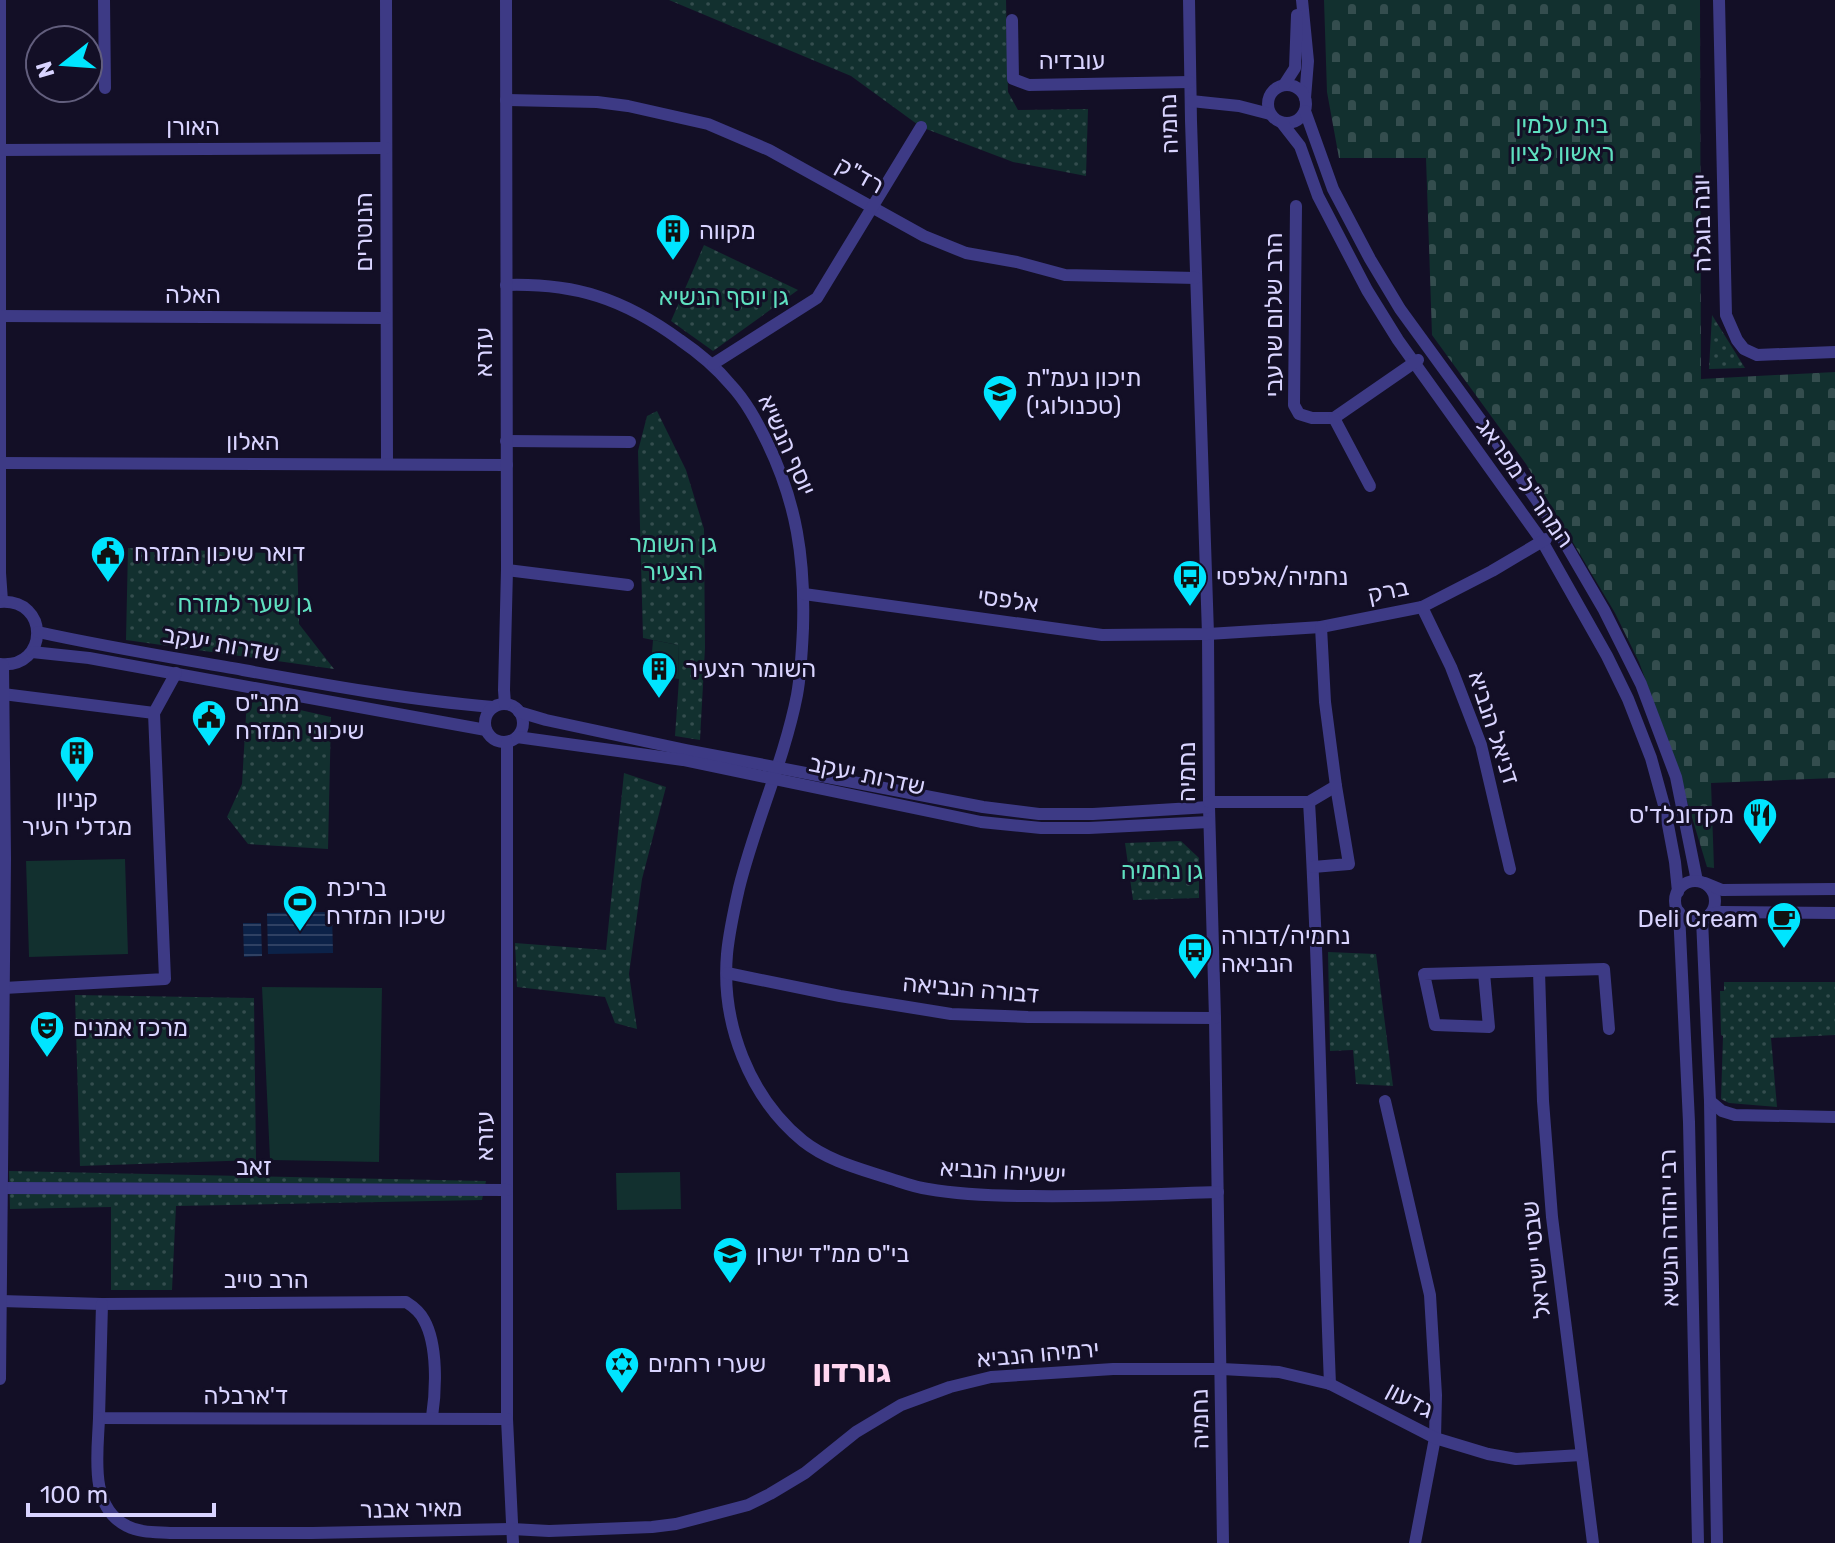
<svg xmlns="http://www.w3.org/2000/svg" width="1835" height="1543" font-family="Rubik,'Noto Sans Hebrew',sans-serif">
<style>
.grass{fill:url(#grass-dots)}
.cemetery{fill:url(#cemetery-stones)}
.pitch{fill:#12302f}
.water{fill:url(#water-rules)}
.lines{fill:none;stroke-linecap:round;stroke-linejoin:round}
.minor{stroke:#3d3a85;stroke-width:12}
.labels{text-anchor:middle;stroke-width:6;stroke-linejoin:round;paint-order:stroke}
.street-label{font-size:24px;fill:#d9d4ff;stroke:#130f26}
.park-label{font-size:24px;fill:#5fe0c0;stroke:#130f26}
.poi-label{font-size:24px;fill:#d9d4ff;stroke:#130f26;text-anchor:start}
.district-label{font-size:32px;font-weight:bold;fill:#ffd6f0;stroke:#130f26}
</style>
<defs>
<pattern id="grass-dots" width="8" height="8" patternUnits="userSpaceOnUse" patternTransform="scale(2)"><rect width="8" height="8" fill="#12302f"/><path d="M2 2h.1M6 6h.1" fill="none" stroke="#344d4e" stroke-width="1.8" stroke-linecap="round"/></pattern>
<pattern id="cemetery-stones" width="16" height="16" patternUnits="userSpaceOnUse" patternTransform="scale(2)"><rect width="16" height="16" fill="#12302f"/><path d="M2 7V4a2 2 0 0 1 4 0v3zM10 15v-3a2 2 0 0 1 4 0v3z" fill="#344d4e"/></pattern>
<pattern id="water-rules" width="6" height="5" patternUnits="userSpaceOnUse" patternTransform="scale(2)"><rect width="6" height="5" fill="#0c2248"/><path d="M0 2.5h6" fill="none" stroke="#2f4163"/></pattern>
</defs>
<rect width="100%" height="100%" fill="#130f26"/>
<!-- grass -->
<g class="grass">
<path d="M669,0H1006L1008,92L1018,110L1088,109L1086,176L1013,162L921,127L851,76Z"/>
<path d="M704,245L798,290L713,351L671,321Z"/>
<path d="M1712,315L1745,368L1709,369Z"/>
<path d="M657,411L686,470L704,529L705,648L700,740L675,736L679,679L678,645L643,638L638,451L647,416Z"/>
<path d="M128,548L297,554L299,624L334,669L126,640Z"/>
<path d="M247,698L331,717L328,849L248,844L227,817L242,784Z"/>
<path d="M624,773L666,787L642,879L629,974L637,1029L615,1023L605,997L517,987L515,943L606,950Z"/>
<path d="M1181,841L1199,858V898L1133,900L1125,843Z"/>
<path d="M1328,952L1376,954L1393,1086L1356,1084L1353,1050L1330,1051Z"/>
<path d="M1724,982H1835V1035L1771,1038L1777,1107L1729,1103L1721,1099L1723,1036L1721,1035L1720,991H1724Z"/>
<path d="M75,995L254,998L256,1160L80,1166Z"/>
<path d="M9,1171L486,1181L482,1200L176,1206L172,1290H111V1207L10,1209Z"/>
</g>
<!-- cemetery -->
<path class="cemetery" d="M1324,0H1700L1701,379L1835,372V778L1711,783L1714,868L1707,867L1674,758L1639,662L1615,613L1526,464L1432,335L1426,158H1339L1327,92Z"/>
<!-- pitch -->
<g class="pitch">
<path d="M653,640L678,645L679,679L650,675Z"/>
<path d="M125,859L128,954L29,957L26,861Z"/>
<path d="M262,987L382,988L379,1162L270,1160Z"/>
<path d="M680,1172L681,1209L617,1210L616,1173Z"/>
</g>
<!-- water -->
<g class="water">
<path d="M332,912L333,953L268,954L267,913Z"/>
<path d="M243,923H261L262,956L244,957Z"/>
</g>
<g class="lines">
<!-- minor -->
<g class="minor">
<path d="M0,0V573L2,601"/>
<path d="M104,0L105,88"/>
<path d="M386,0L387,464"/>
<path d="M1189,0L1191,121L1208,634L1209,807L1215,1018L1223,1543"/>
<path d="M1302,0L1308,61L1305,98"/>
<path d="M1719,0L1726,315L1737,340L1744,349L1757,355L1835,352"/>
<path d="M1012,20L1013,79L1029,85L1190,82"/>
<circle cx="1287" cy="104" r="19"/>
<path d="M1284,85L1295,68L1297,15"/>
<path d="M506,100L597,102L628,106L708,124L769,150L924,236L966,253L1017,262L1065,275L1196,278"/>
<path d="M1191,101L1239,106L1270,114"/>
<path d="M1305,111L1333,189L1370,259L1400,309L1493,437L1558,531L1604,610L1641,684L1676,777L1697,881"/>
<path d="M1282,123L1300,146L1318,196L1367,290L1398,340L1542,541L1607,656L1628,699L1651,758L1665,809L1675,862L1678,892"/>
<path d="M0,150L386,148"/>
<path d="M1296,206L1294,405L1299,414L1312,418H1334L1418,360"/>
<path d="M506,285C576,283 624,299 680,340C699,353 715,366 730,384C746,401 756,420 766,440C797,503 805,559 803,628C802,650 801,673 797,695C784,761 755,823 739,888C734,910 729,932 727,954C721,1023 749,1097 803,1141C827,1160 857,1168 885,1177C899,1181 913,1187 928,1189C962,1195 997,1196 1032,1196C1094,1197 1156,1194 1218,1192"/>
<path d="M0,316L386,318"/>
<path d="M713,364L817,298L921,127"/>
<path d="M1334,418L1370,486"/>
<path d="M506,441L630,442"/>
<path d="M0,463L507,465"/>
<path d="M507,570L628,585"/>
<path d="M804,594L1102,635L1208,634L1321,627L1422,607L1492,571L1546,539"/>
<path d="M0,602C50,598 49,669 0,664"/>
<path d="M1422,607L1451,667L1481,745L1510,869"/>
<path d="M38,632C106,647 175,658 243,670C326,685 409,700 493,707"/>
<path d="M32,652L89,658L486,730"/>
<path d="M3,694L154,713"/>
<circle cx="504" cy="723" r="19"/>
<path d="M505,704L504,690L507,570L506,0"/>
<path d="M519,712L546,720L686,750L983,807L1039,814H1093L1209,807"/>
<path d="M517,737L683,760L981,822L1041,828H1089L1209,822"/>
<path d="M507,742V1419L513,1543"/>
<path d="M1209,802H1309L1336,786"/>
<path d="M1309,802C1321,996 1322,1190 1330,1384"/>
<path d="M1313,867L1349,864L1336,786L1325,702L1321,627"/>
<circle cx="1695" cy="901" r="20"/>
<path d="M1705,883L1722,890L1835,889"/>
<path d="M1679,912L1689,1122L1698,1543"/>
<path d="M1710,914L1721,912L1835,913"/>
<path d="M1702,919L1710,1101L1717,1543"/>
<path d="M1539,971L1543,1101L1552,1217L1593,1543"/>
<path d="M727,973L840,996L951,1014L1028,1017L1215,1018"/>
<path d="M1484,973L1489,1027L1435,1025L1424,974L1604,969L1609,1029"/>
<path d="M4,988L165,979L154,713L176,673"/>
<path d="M1385,1101L1430,1295L1436,1395L1435,1438L1415,1543"/>
<path d="M1710,1101L1722,1111L1735,1115L1835,1117"/>
<path d="M0,1188L507,1190"/>
<path d="M1,1301L102,1304L406,1302C414,1307 420,1312 424,1320C438,1345 436,1390 432,1417"/>
<path d="M102,1304L99,1418L507,1419"/>
<path d="M0,1379L5,858L3,665"/>
<path d="M99,1418C98,1452 88,1507 127,1526C140,1533 156,1532 170,1533H312L512,1529L549,1531L652,1527L676,1524L748,1505L770,1494L805,1473L856,1432L901,1405L950,1387L991,1377L1113,1369H1222L1279,1372L1330,1384L1435,1438L1488,1454L1516,1459L1581,1455"/>
</g>
</g>
<!-- icons -->
<defs>
<g id="building-pin" transform="scale(1.8)"><path d="M0 17L-7.5 6A9.5 9.5 0 1 1 7.5 6Z" fill="#00e5ff" stroke="#130f26"/><path d="M-4-6H4V6H1V3H-1V6H-4ZM-2.5-4.3h1.7v1.8h-1.7ZM.8-4.3h1.7v1.8H.8ZM-2.5-1h1.7V.8h-1.7ZM.8-1h1.7V.8H.8Z" fill="#111"/></g>
<g id="school-pin" transform="scale(1.8)"><path d="M0 17L-7.5 6A9.5 9.5 0 1 1 7.5 6Z" fill="#00e5ff" stroke="#130f26"/><path d="M0-5L7-2L0 1L-7-2ZM-4 1L0 2.5L4 1V4Q0 6-4 4Z" fill="#111"/></g>
<g id="civic-pin" transform="scale(1.8)"><path d="M0 17L-7.5 6A9.5 9.5 0 1 1 7.5 6Z" fill="#00e5ff" stroke="#130f26"/><path d="M-.6-6.5H3V-4.5H.6V-3L4-1V1h2V6H-6V1h2V-1L-.6-3ZM-1.2 2.5V6h2.4V2.5Z" fill="#111"/></g>
<g id="bus-pin" transform="scale(1.8)"><path d="M0 17L-7.5 6A9.5 9.5 0 1 1 7.5 6Z" fill="#00e5ff" stroke="#130f26"/><path d="M-5-6H5V4H4V6H2V4H-2V6H-4V4H-5ZM-3.5-4V0h7V-4ZM-3.5 1.2v1.5H-2V1.2ZM2 1.2v1.5H3.5V1.2Z" fill="#111"/></g>
<g id="restaurant-pin" transform="scale(1.8)"><path d="M0 17L-7.5 6A9.5 9.5 0 1 1 7.5 6Z" fill="#00e5ff" stroke="#130f26"/><path d="M-5-6h1v4h1v-4h1v4h1v-4h1v5L-1.5 .5V6h-2V.5L-5-1ZM5-6V6H3V1.5H1.5Q1.5-4 5-6Z" fill="#111"/></g>
<g id="stadium-pin" transform="scale(1.8)"><path d="M0 17L-7.5 6A9.5 9.5 0 1 1 7.5 6Z" fill="#00e5ff" stroke="#130f26"/><path d="M0-5a6.5 5 0 1 0 0 10a6.5 5 0 1 0 0-10ZM-3.5-1.8h7v3.6h-7Z" fill="#111"/></g>
<g id="cafe-pin" transform="scale(1.8)"><path d="M0 17L-7.5 6A9.5 9.5 0 1 1 7.5 6Z" fill="#00e5ff" stroke="#130f26"/><path d="M-5.5-4.5H6V0H3Q3 3.5 0 3.5H-2.5Q-5.5 3.5-5.5 0ZM3-3.2v2h1.7v-2ZM-6 4.5H4V6H-6Z" fill="#111"/></g>
<g id="theatre-pin" transform="scale(1.8)"><path d="M0 17L-7.5 6A9.5 9.5 0 1 1 7.5 6Z" fill="#00e5ff" stroke="#130f26"/><path d="M-5-5.5Q0-4 5-5.5V0Q5 5 0 6Q-5 5-5 0ZM-3.3-2.5H-1v1.5H-3.3ZM1-2.5H3.3v1.5H1ZM-2.8 1Q0 5.5 2.8 1Z" fill="#111"/></g>
<g id="synagogue-pin" transform="scale(1.8)"><path d="M0 17L-7.5 6A9.5 9.5 0 1 1 7.5 6Z" fill="#00e5ff" stroke="#130f26"/><path d="M0-6.5L5.6 3.2H-5.6ZM0 6.5L5.6-3.2H-5.6Z" fill="#111"/></g>
</defs>
<g fill-rule="evenodd">
<use href="#building-pin" x="673" y="231"/>
<use href="#school-pin" x="1000" y="392"/>
<use href="#civic-pin" x="108" y="553"/>
<use href="#bus-pin" x="1190" y="577"/>
<use href="#building-pin" x="659" y="669"/>
<use href="#civic-pin" x="209" y="717"/>
<use href="#building-pin" x="77" y="753"/>
<use href="#restaurant-pin" x="1760" y="815"/>
<use href="#stadium-pin" x="300" y="902"/>
<use href="#cafe-pin" x="1784" y="919"/>
<use href="#bus-pin" x="1195" y="950"/>
<use href="#theatre-pin" x="47" y="1028"/>
<use href="#school-pin" x="730" y="1254"/>
<use href="#synagogue-pin" x="622" y="1364"/>
</g>
<g class="labels">
<!-- street labels -->
<g class="street-label">
<text x="1072" y="69">עובדיה</text>
<text transform="translate(1169 124) rotate(-92)" y="8">נחמיה</text>
<text x="193" y="135">האורן</text>
<text transform="translate(860 175) rotate(29)" y="8">רד"ק</text>
<text transform="translate(1702 223) rotate(-91)" y="8">יונה בוגלה</text>
<text transform="translate(364 232) rotate(-90)" y="8">הנוטרים</text>
<text x="193" y="303">האלה</text>
<text transform="translate(1274 315) rotate(-90)" y="8">הרב שלום שרעבי</text>
<text transform="translate(484 352) rotate(-90)" y="8">עזרא</text>
<text x="253" y="450">האלון</text>
<text transform="translate(787 445) rotate(66)" y="8">יוסף הנשיא</text>
<text transform="translate(1525 483) rotate(55)" y="8">המהר"ל מפראג</text>
<text transform="translate(1388 591) rotate(-12)" y="8">ברק</text>
<text transform="translate(1008 600) rotate(8)" y="8">אלפסי</text>
<text transform="translate(221 644) rotate(10)" y="8">שדרות יעקב</text>
<text transform="translate(1494 728) rotate(72)" y="8">דניאל הנביא</text>
<text transform="translate(1187 772) rotate(-90)" y="8">נחמיה</text>
<text transform="translate(867 775) rotate(12)" y="8">שדרות יעקב</text>
<text transform="translate(971 989) rotate(5)" y="8">דבורה הנביאה</text>
<text transform="translate(485 1136) rotate(-90)" y="8">עזרא</text>
<text x="254" y="1175">זאב</text>
<text transform="translate(1003 1171) rotate(3)" y="8">ישעיהו הנביא</text>
<text transform="translate(1669 1228) rotate(-91)" y="8">רבי יהודה הנשיא</text>
<text transform="translate(1536 1260) rotate(-96)" y="8">שבטי ישראל</text>
<text x="266" y="1288">הרב טייב</text>
<text transform="translate(1038 1354) rotate(-5)" y="8">ירמיהו הנביא</text>
<text x="246" y="1404">ד'ארבלה</text>
<text transform="translate(1410 1400) rotate(28)" y="8">גדעון</text>
<text transform="translate(1200 1419) rotate(-91)" y="8">נחמיה</text>
<text transform="translate(411 1509) rotate(-1)" y="8">מאיר אבנר</text>
</g>
<!-- park labels -->
<g class="park-label">
<text x="1562" y="133">בית עלמין<tspan x="1562" dy="28">ראשון לציון</tspan></text>
<text x="724" y="305">גן יוסף הנשיא</text>
<text x="673" y="552">גן השומר<tspan x="673" dy="28">הצעיר</tspan></text>
<text x="245" y="612">גן שער למזרח</text>
<text x="1162" y="879">גן נחמיה</text>
</g>
<!-- poi labels -->
<g class="poi-label">
<text x="699" y="239">מקווה</text>
<text x="1026" y="386">תיכון נעמ"ת<tspan x="1026" dy="28">(טכנולוגי)</tspan></text>
<text x="134" y="561">דואר שיכון המזרח</text>
<text x="1216" y="585">נחמיה/אלפסי</text>
<text x="685" y="677">השומר הצעיר</text>
<text x="235" y="711">מתנ"ס<tspan x="235" dy="28">שיכוני המזרח</tspan></text>
<text x="77" y="807" text-anchor="middle">קניון<tspan x="77" dy="28">מגדלי העיר</tspan></text>
<text x="1734" y="823" text-anchor="end">מקדונלד'ס</text>
<text x="326" y="896">בריכת<tspan x="326" dy="28">שיכון המזרח</tspan></text>
<text x="1758" y="927" text-anchor="end">Deli Cream</text>
<text x="1221" y="944">נחמיה/דבורה<tspan x="1221" dy="28">הנביאה</tspan></text>
<text x="73" y="1036">מרכז אמנים</text>
<text x="756" y="1262">בי"ס ממ"ד ישרון</text>
<text x="648" y="1372">שערי רחמים</text>
</g>
<!-- district labels -->
<g class="district-label">
<text x="852" y="1382">גורדון</text>
</g>
</g>
<!-- north arrow -->
<g transform="translate(64 64) rotate(253)"><circle r="38" fill="#130f26" stroke="#625e7d" stroke-width="2"/>
<path d="M0-6L14 30L0 20L-14 30Z" fill="#00e5ff"/>
<text y="-12" font-size="22" font-weight="bold" text-anchor="middle" fill="#d9d4ff">N</text>
</g>
<!-- scale -->
<path d="M28 1503v12h186v-12" fill="none" stroke="#d9d4ff" stroke-width="4"/>
<text x="40" y="1503" font-size="24" fill="#d9d4ff" stroke="#130f26" stroke-width="6" paint-order="stroke">100 m</text>
</svg>
